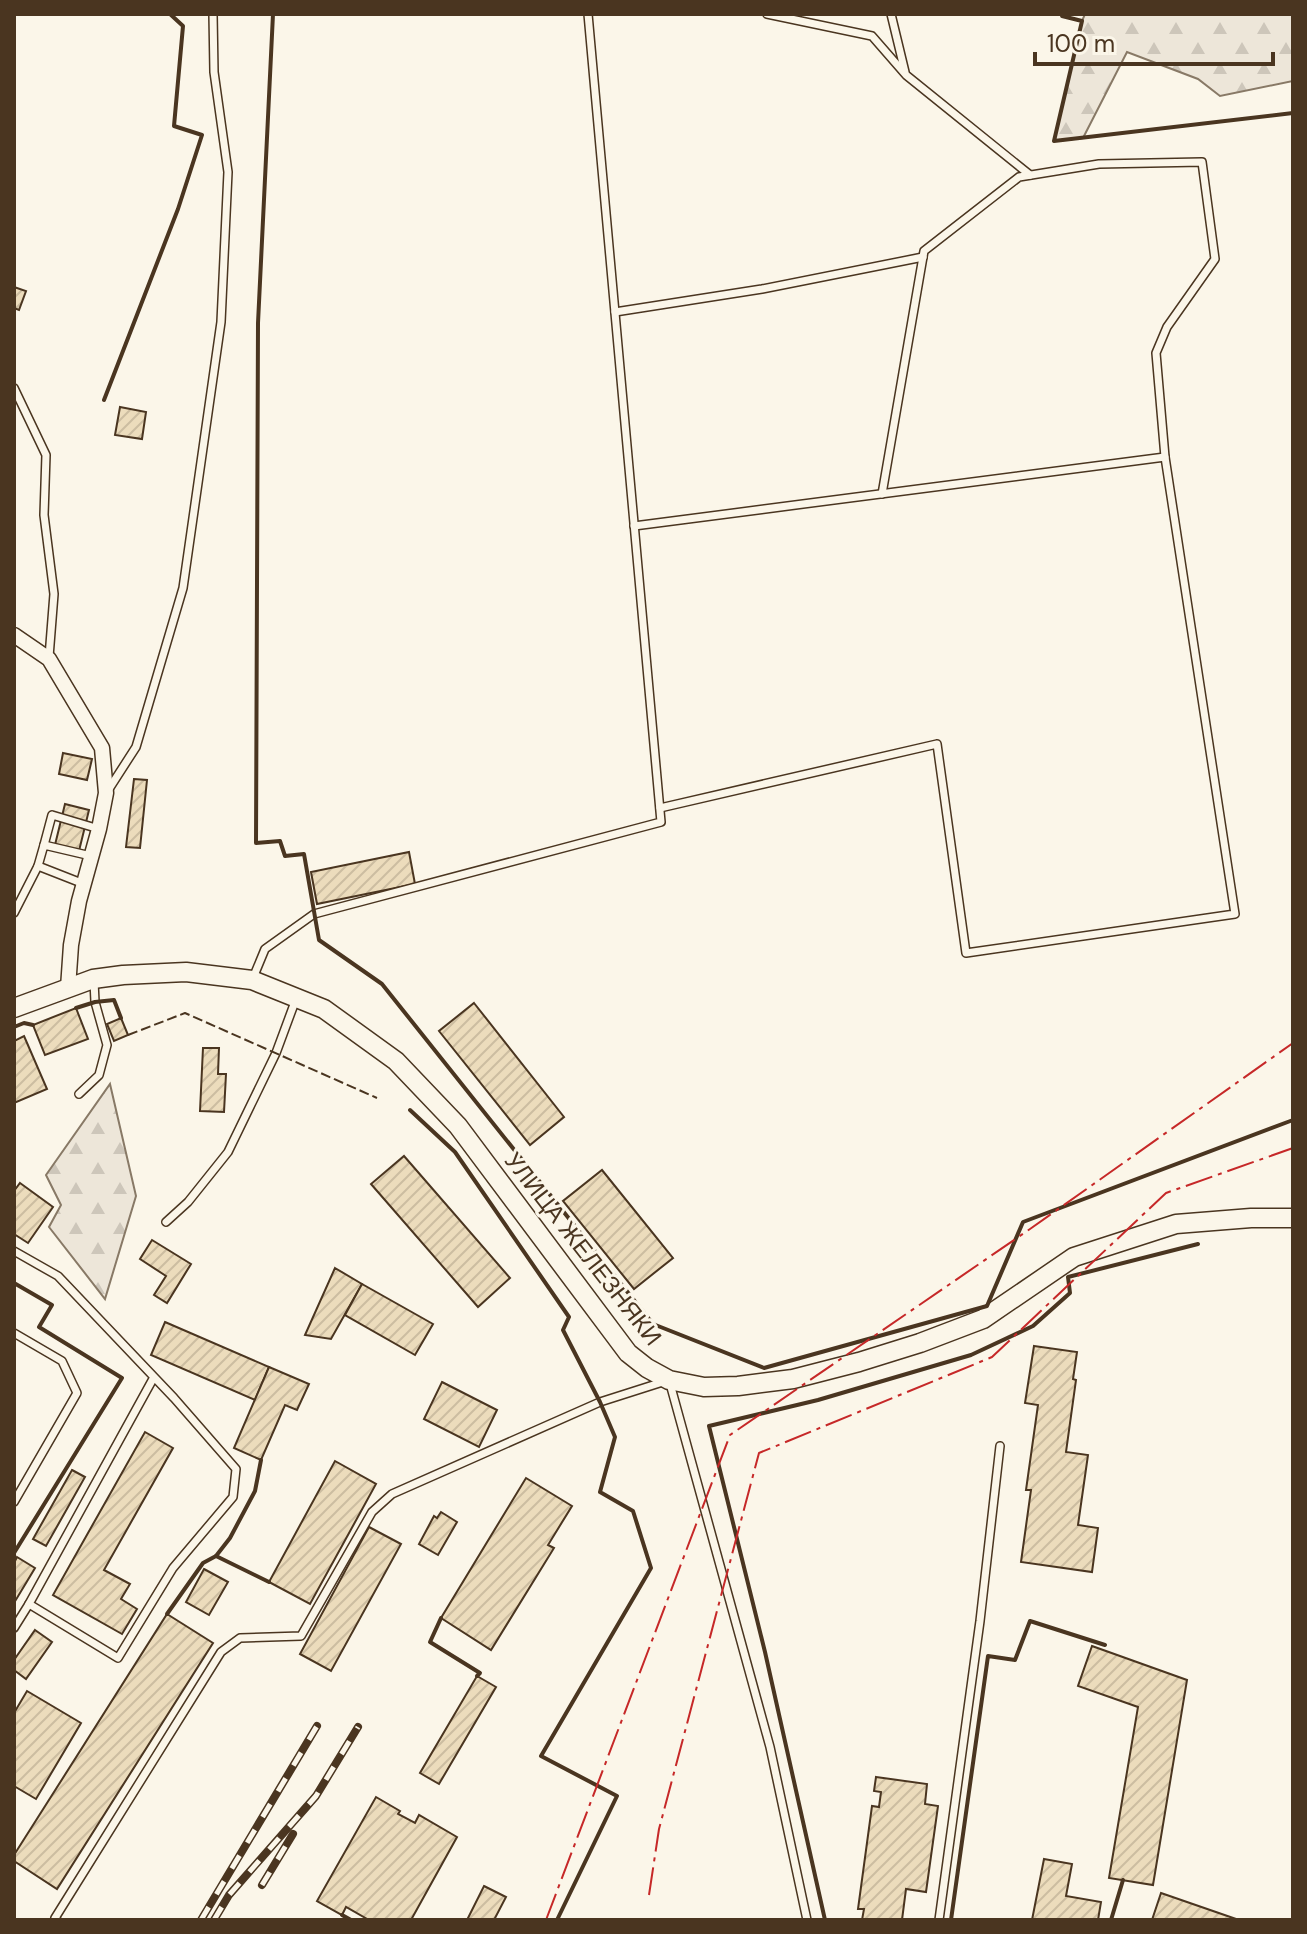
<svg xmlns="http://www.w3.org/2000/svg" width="1307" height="1934" font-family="'DM Sans',sans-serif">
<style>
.forest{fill:url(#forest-firs);stroke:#887966;stroke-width:2}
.building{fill:url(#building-hatch);stroke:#4a3520;stroke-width:2}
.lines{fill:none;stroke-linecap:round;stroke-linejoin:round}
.service-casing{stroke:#4a3520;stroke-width:10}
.minor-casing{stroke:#4a3520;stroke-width:17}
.tertiary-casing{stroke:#4a3520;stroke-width:21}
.service{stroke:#fbf6e9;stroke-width:7}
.minor{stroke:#fbf6e9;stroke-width:14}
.tertiary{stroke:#fbf6e9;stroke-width:18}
.rail-casing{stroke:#4a3520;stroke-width:8}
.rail{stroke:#fbf6e9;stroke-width:5;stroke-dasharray:15;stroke-linecap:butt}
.fence{stroke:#4a3520;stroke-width:2;stroke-dasharray:10 4;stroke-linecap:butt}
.wall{stroke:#4a3520;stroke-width:4}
.power{stroke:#c62828;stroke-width:2;stroke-dasharray:28 6 4 6;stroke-linecap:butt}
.labels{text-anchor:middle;stroke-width:6;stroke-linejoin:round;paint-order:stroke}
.street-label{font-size:24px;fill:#4a3520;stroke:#fbf6e9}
</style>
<defs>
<pattern id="forest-firs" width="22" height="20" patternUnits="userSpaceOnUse" patternTransform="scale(2)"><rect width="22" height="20" fill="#ede6d9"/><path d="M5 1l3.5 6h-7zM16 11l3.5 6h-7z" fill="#cdc6ba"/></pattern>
<pattern id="building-hatch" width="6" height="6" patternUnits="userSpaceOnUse" patternTransform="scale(2)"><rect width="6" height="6" fill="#ecdcbc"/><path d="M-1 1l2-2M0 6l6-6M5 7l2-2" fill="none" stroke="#ccbda1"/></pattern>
</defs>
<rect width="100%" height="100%" fill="#fbf6e9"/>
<!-- forest -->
<g class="forest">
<path d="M1085,14H1293V81L1220,96L1198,79L1127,52L1083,138L1054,141L1082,21Z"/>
<path d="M110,1084L136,1196L105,1299L49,1227L61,1205L46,1175Z"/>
</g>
<!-- building -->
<g class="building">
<path d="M14,287L26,291L19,310L14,308Z"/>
<path d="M120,407L146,412L142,439L115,435Z"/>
<path d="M63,753L92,759L87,780L59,774Z"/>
<path d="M134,779L147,780L140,848L126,847Z"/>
<path d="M65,804L89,810L78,855L54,849Z"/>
<path d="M409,852L415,884L317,904L311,872Z"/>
<path d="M474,1003L564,1117L530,1145L439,1031Z"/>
<path d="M76,1008L88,1039L45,1055L33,1025Z"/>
<path d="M121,1018L128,1035L114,1041L107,1024Z"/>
<path d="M24,1036L47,1089L14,1103V1041Z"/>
<path d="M203,1048H219L218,1074H226L224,1112L200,1111Z"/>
<path d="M404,1156L510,1278L478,1307L371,1184Z"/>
<path d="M602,1170L673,1258L634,1289L563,1201Z"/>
<path d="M20,1183L53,1207L28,1243L14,1234V1191Z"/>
<path d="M152,1240L191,1264L167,1303L154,1295L166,1276L140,1259Z"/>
<path d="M335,1268L362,1284L331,1339L305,1335Z"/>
<path d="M362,1284L433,1324L415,1355L345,1315Z"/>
<path d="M165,1322L269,1367L255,1400L151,1355Z"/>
<path d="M1034,1346L1077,1352L1073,1379L1076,1380L1066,1452L1088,1455L1078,1525L1098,1528L1092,1572L1021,1562L1031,1490H1026L1038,1405L1025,1403Z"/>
<path d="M269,1367L309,1384L297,1410L285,1405L261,1460L234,1448Z"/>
<path d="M442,1382L497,1410L479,1447L424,1419Z"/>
<path d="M145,1432L173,1448L104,1570L130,1584L121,1599L137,1609L122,1634L53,1595Z"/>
<path d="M335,1461L376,1484L310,1604L269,1582Z"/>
<path d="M72,1470L85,1477L46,1546L33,1539Z"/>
<path d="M526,1478L572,1506L548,1545L554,1548L491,1650L441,1618Z"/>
<path d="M441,1512L457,1522L438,1555L419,1544L434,1516L437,1518Z"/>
<path d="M369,1527L401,1544L331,1671L300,1654Z"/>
<path d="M17,1557L35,1568L14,1603V1563Z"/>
<path d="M204,1569L228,1582L209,1615L186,1602Z"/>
<path d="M167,1614L213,1643L57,1889L14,1861V1855Z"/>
<path d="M35,1630L52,1642L26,1679L14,1670V1660Z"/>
<path d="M1092,1646L1187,1680L1153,1885L1109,1878L1138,1707L1078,1686Z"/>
<path d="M477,1676L496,1687L439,1784L420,1773Z"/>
<path d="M27,1691L81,1723L36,1799L14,1786V1713Z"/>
<path d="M876,1777L927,1784L925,1804L938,1806L926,1892L906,1889L902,1920H862L864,1909H858L872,1806L879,1807L881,1792L874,1791Z"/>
<path d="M376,1797L400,1811L398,1814L415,1823L419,1815L457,1837L411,1920H369L346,1907L342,1915L317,1901Z"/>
<path d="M1044,1859L1072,1864L1066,1896L1101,1902L1098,1920H1032Z"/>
<path d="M484,1886L506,1897L494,1920H467Z"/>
<path d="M1161,1893L1239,1920H1152Z"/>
</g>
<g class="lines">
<!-- service casing -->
<g class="service-casing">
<g id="service">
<path d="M767,14L872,36L906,75L1030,175"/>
<path d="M891,14L905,72"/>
<path d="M615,312L762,289L923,257"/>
<path d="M14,388L46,455L44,515L54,594L49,657"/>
<path d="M882,494L924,251L1019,177L1099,164L1202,162L1215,259L1167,327L1156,353L1165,457"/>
<path d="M634,526L1165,457L1235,914L966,953L937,744L660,808"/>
<path d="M107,792L136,747L183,588L221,322L228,172L214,72L213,14"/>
<path d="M44,845L52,815L99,829"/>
<path d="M38,866L84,884"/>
<path d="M14,913L38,866L44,845L91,856"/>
<path d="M253,978L265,949L314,914L661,822L588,14"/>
<path d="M79,1094L99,1075L107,1045L95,1002L94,981"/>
<path d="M166,1222L188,1202L228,1152L276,1053L296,999"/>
<path d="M14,1251L58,1276L174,1398L236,1469L233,1497L173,1568L118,1658L29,1604L154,1377"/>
<path d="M14,1333L62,1361L77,1393L14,1502"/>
<path d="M14,1628L29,1604"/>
<path d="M57,1920L55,1918L221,1652L240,1638L301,1636L372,1512L392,1494L600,1402L669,1380L770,1747L807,1920"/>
<path d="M939,1920L980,1621L1000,1446"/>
</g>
</g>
<!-- minor casing -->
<g class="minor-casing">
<path id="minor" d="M14,635L49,659L102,748L106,793L99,829L79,901L71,945L68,988"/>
</g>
<!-- tertiary casing -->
<g class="tertiary-casing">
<path id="tertiary" d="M14,1008L93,979L123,975L186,972L252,980L324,1009L396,1061L458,1126L628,1353L647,1368L669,1380L704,1387L738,1386L793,1379L859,1362L920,1343L983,1319L1074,1257L1176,1224L1251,1218H1293"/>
</g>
<!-- service -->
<use href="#service" class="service"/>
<!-- minor -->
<use href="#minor" class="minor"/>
<!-- tertiary -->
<use href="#tertiary" class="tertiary"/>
<!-- rail casing -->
<g class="rail-casing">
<g id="rail">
<path d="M262,1885L293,1834"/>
<path d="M201,1920L317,1726"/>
<path d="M214,1920L229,1895L316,1796L358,1727"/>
</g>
</g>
<!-- rail -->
<use href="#rail" class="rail"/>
<!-- fence -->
<path class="fence" d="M128,1035L185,1013L377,1098"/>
<!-- wall -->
<g class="wall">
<path d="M273,14L258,323L256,843L280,841L285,856L304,854L319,940L382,984L653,1324L764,1368L987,1306L1023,1222L1293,1120"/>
<path d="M1062,14V16L1082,21L1054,141L1293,113"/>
<path d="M104,400L178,209L202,135L174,126L183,26L170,14"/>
<path d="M76,1008L95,1002L114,1000L121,1018"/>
<path d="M14,1027L24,1023L33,1025"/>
<path d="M410,1110L455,1152L569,1317L563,1330L600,1402L615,1437L600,1492L633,1511L651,1568L541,1756L617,1796L557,1920"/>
<path d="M14,1283L52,1305L39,1327L122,1378L14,1553"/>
<path d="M261,1460L255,1491L230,1538L216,1556L269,1582"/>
<path d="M167,1614L203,1563L216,1556"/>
<path d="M441,1618L430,1642L480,1673L477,1676"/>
<path d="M342,1915L351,1920"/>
<path d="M825,1920L765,1652L709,1426L818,1400L971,1355L1033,1326L1070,1293L1068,1277L1198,1244"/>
<path d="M951,1920L988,1656L1015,1660L1030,1621L1105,1645"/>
<path d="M1111,1920L1123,1880"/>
</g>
<!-- power -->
<g class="power">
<path d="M649,1895L659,1829L759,1453L992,1357L1166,1193L1293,1148"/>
<path d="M546,1920L730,1435L1030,1229L1293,1043"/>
</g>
</g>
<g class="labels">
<!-- street labels -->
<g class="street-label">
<text transform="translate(583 1249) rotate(52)" y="8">УЛИЦА ЖЕЛЕЗНЯКИ</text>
</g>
</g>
<!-- border -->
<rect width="1307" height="1934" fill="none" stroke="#4a3520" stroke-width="32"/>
<!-- scale -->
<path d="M1035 52v12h238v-12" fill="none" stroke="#4a3520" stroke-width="4"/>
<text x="1047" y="52" font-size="24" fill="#4a3520" stroke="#fbf6e9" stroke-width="6" paint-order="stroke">100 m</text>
</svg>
